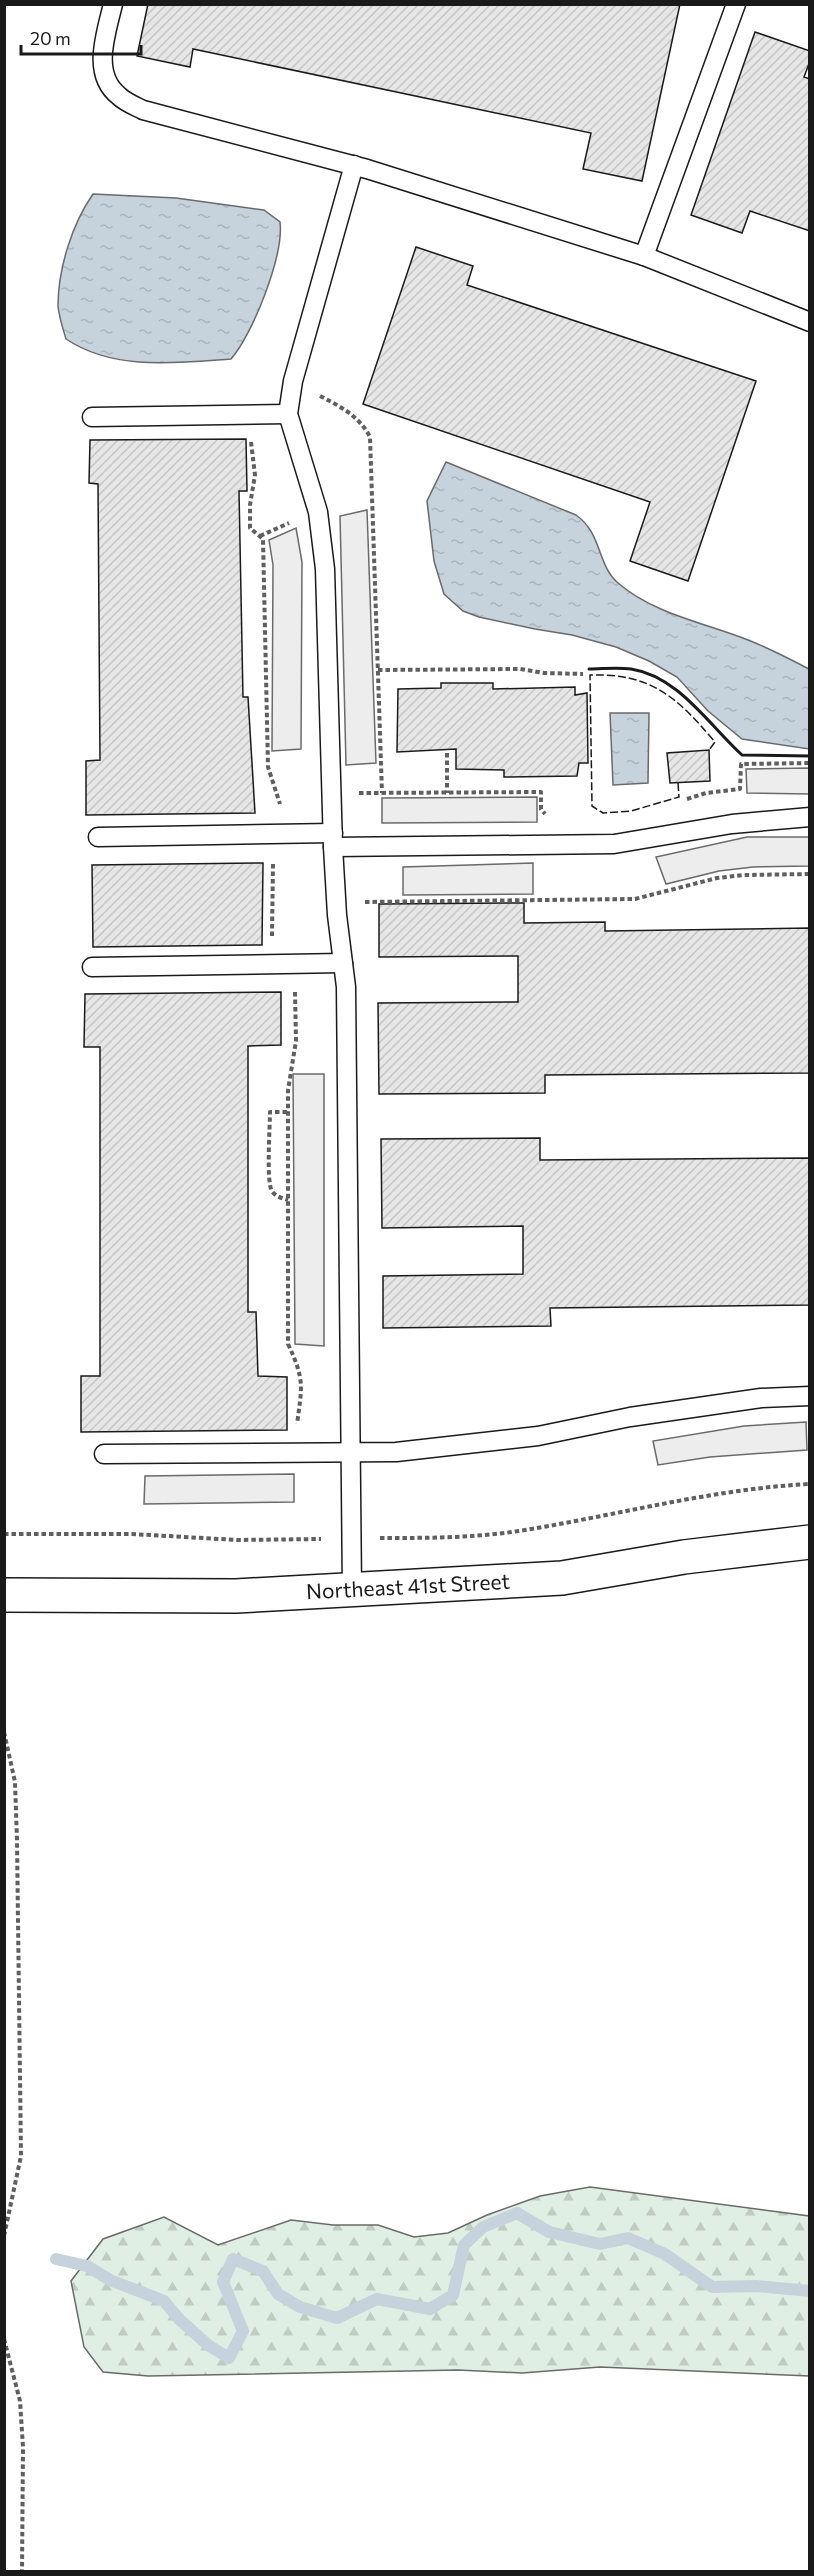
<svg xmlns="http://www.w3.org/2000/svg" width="814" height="2576" font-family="Commissioner,sans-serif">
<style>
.forest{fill:url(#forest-firs);stroke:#6a6a6a;stroke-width:1.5}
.parking{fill:#ededed;stroke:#6a6a6a;stroke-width:1.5}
.water{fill:url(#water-ripples);stroke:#6a6a6a;stroke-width:1.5}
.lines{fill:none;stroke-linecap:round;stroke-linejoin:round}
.stream{stroke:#c6d2dc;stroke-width:12}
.building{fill:url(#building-hatch);stroke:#1a1a1a;stroke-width:1.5}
.service-casing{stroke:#1a1a1a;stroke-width:21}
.minor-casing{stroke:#1a1a1a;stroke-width:36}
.path{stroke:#5f5f5f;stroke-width:4;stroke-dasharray:4.5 3;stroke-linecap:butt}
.service{stroke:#fff;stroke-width:18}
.minor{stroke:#fff;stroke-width:33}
.fence{stroke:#1a1a1a;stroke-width:1.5;stroke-dasharray:8 3;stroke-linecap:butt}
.wall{stroke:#1a1a1a;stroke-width:3}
.labels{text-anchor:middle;stroke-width:4.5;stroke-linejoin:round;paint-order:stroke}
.street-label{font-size:21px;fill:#1a1a1a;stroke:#fff}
</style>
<defs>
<pattern id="forest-firs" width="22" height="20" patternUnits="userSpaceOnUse" patternTransform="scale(1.5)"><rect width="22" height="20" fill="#e0efe3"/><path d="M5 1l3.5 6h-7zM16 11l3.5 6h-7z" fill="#c0ccc2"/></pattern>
<pattern id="water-ripples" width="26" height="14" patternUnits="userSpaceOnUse" patternTransform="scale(1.5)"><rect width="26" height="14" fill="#c6d2dc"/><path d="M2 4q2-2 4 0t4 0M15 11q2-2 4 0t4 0" fill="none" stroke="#aab4bc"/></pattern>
<pattern id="building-hatch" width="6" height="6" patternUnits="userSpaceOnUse" patternTransform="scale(1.5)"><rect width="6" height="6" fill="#e6e6e6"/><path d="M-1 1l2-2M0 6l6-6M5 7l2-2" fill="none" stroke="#c5c5c5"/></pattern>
</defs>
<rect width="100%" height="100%" fill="#fff"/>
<!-- forest -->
<path class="forest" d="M590,2187L809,2216V2376L600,2367L522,2373L458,2370L148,2376L103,2372L84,2347L71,2281L103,2239L164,2217L218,2245L291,2220L333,2225H378L414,2237L448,2233L487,2215L540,2196Z"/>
<!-- parking -->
<g class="parking">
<path d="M367,510L376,763L346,765L340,516Z"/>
<path d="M296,528L302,562L301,749L272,751L273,565L269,540Z"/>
<path d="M809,768V794L747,793L746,769Z"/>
<path d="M537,797V822L382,823V798Z"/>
<path d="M747,837H809V866L753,867L719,871L666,884L656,857Z"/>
<path d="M533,863V894L403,895V867Z"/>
<path d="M324,1074V1346L295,1344L293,1074Z"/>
<path d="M806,1422L807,1450L710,1457L658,1465L653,1441L744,1426Z"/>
<path d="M294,1474V1502L144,1504L145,1476Z"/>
</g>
<!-- water -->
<g class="water">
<path d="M93,194L176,198L264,210L280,222C284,255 253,334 231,359C176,363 114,371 66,339C63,329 59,317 58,306C58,269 72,224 93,194Z"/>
<path d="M446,462L576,515C602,533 597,565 618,583C654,614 705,623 748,640C769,648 790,659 809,669V749L742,739L708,711L677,677L649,661L616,647L572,635L535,629L479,617L463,611L455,604L444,594L434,561L427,501Z"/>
<path d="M610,713H649L648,783L613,785Z"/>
</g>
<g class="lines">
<!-- stream -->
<path class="stream" d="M56,2259L87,2266L110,2280L164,2301L179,2319L208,2345L229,2358L243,2331L223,2282L233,2259L263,2271L278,2294L300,2307L337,2318L377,2299L430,2309L453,2295L464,2245L483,2227L517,2213L549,2232L600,2244L628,2238L665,2254L712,2287L756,2286L810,2291"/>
</g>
<!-- building -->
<g class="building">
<path d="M148,4H680L642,181L583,169L591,133L193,49L190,67L137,56Z"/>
<path d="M755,32L810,51V61L804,77L810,79V231L750,211L742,233L691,215Z"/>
<path d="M416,247L473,266L467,285L756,381L688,581L630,561L650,502L363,404Z"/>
<path d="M246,439L247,491H239L243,697H248L255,813L86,815V761L100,760L98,484L89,483L90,440Z"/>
<path d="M441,683H493V689L575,687V695L587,693L588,763H579L577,776L504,777V770L456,769V749L397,752L398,689L441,688Z"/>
<path d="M709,750L710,781L670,783L667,753Z"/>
<path d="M263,863L262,945L93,947L92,865Z"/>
<path d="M524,903V923L605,922V931L810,928V1073L545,1075V1093L379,1094L378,1003L518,1002V956L379,957V904Z"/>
<path d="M281,992V1045L248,1046V1312H256L258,1376L287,1377V1430L81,1432V1376H100V1047H84L85,994Z"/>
<path d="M540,1138V1160L810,1158V1305L550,1308L551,1326L383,1328V1276L523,1274V1226L382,1228L381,1139Z"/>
</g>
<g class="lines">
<!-- service casing -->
<g class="service-casing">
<g id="service">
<path d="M113,4C106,34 91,74 119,96C125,102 135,106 143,110L367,169L644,256L810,322"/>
<path d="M644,256L736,4"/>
<path d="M92,417L288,414"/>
<path d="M98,837L333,833"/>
<path d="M333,847L614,844L732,824L810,817"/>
<path d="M92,967L343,963"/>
<path d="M104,1454L396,1452L538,1436L630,1417L761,1398L810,1396"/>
<path d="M352,1590L346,987L337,915L333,847L325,569L318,512L288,414L293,381L354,165"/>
</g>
</g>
<!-- minor casing -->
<g class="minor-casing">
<path id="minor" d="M4,1595L236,1596L562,1578L684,1557L810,1542"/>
</g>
<!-- path -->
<g class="path">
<path d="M320,396C340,406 359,416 370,437L382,793"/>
<path d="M251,442L255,475L250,505V528L263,539L268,767L280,804"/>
<path d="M260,536L289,523"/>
<path d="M378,670L520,669L544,673L583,674"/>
<path d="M447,753V793"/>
<path d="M359,793L541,792V809L545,814"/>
<path d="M687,799L706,793L740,789L741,764L810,763"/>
<path d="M365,902L635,899L717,878L744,875L810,874"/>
<path d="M272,936L273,862"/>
<path d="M295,992L296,1041L288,1090V1344C305,1380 302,1387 297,1424"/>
<path d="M287,1112H270C270,1127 266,1182 272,1191C276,1197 282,1198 288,1200"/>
<path d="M4,1534H132L237,1540L321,1539"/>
<path d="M380,1538C424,1538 469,1538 512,1532C612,1517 709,1489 810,1484"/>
<path d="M4,1732L15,1782L17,1840L21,2156L4,2236"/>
<path d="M4,2339L20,2401L23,2447L22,2572"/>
</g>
<!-- service -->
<use href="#service" class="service"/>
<!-- minor -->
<use href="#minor" class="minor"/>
<!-- fence -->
<path class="fence" d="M678,783L679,797L631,811L603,813L592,806L590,675C651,673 677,697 715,742L709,750"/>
<!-- wall -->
<path class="wall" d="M589,669C602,669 617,667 631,669C678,676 709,725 742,755L810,756"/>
</g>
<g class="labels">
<!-- street labels -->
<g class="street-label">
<text transform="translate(408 1587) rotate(-3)" y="7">Northeast 41st Street</text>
</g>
</g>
<!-- border -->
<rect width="814" height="2576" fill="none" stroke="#1a1a1a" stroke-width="12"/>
<!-- scale -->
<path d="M21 45v9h120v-9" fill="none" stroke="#1a1a1a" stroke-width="3"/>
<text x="30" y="45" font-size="18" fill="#1a1a1a" stroke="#ffffff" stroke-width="4.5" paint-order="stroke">20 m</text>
</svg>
